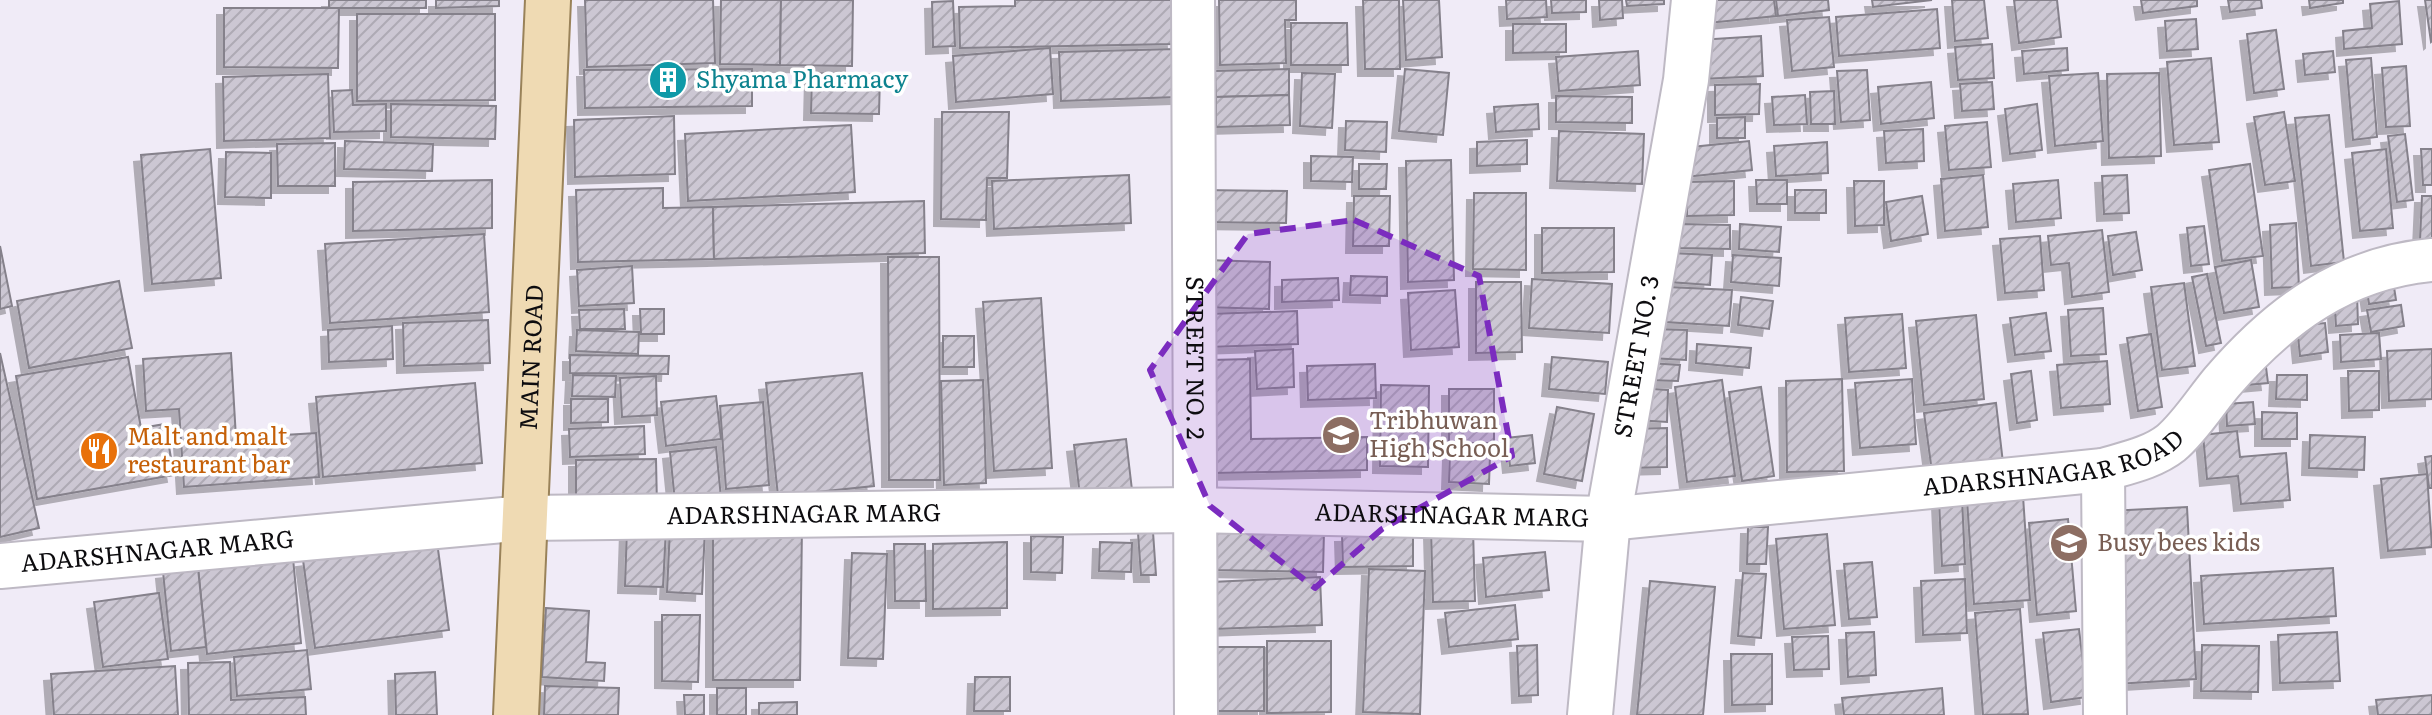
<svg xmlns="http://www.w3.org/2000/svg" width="2432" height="715" font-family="Literata,serif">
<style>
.building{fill:url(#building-hatch);stroke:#85818b;stroke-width:2;filter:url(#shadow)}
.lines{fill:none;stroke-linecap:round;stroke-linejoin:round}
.street-casing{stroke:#beb9c4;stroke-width:46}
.secondary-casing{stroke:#beb9c4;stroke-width:48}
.primary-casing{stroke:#998259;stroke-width:48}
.street{stroke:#fff;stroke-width:42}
.secondary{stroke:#fff;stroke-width:44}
.primary{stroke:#efdab3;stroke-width:44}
.marked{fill:#7b2cbf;fill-opacity:0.2;stroke:#7b2cbf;stroke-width:6;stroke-dasharray:16 10;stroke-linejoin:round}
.labels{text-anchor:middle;stroke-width:7;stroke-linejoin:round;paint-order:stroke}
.culture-label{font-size:24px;fill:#0d838f;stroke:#fff;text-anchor:start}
.street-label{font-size:24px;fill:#0d0c0f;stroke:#fff}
.education-label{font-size:24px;fill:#785e54;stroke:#fff;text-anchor:start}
.food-label{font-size:24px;fill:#c56008;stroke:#fff;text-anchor:start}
</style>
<defs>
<pattern id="building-hatch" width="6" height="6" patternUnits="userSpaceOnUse" patternTransform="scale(2)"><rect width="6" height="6" fill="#ccc7d3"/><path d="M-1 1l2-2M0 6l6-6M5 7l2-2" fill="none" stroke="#aeaab4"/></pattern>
<filter id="shadow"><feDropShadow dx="-7" dy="7" stdDeviation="0" flood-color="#0004"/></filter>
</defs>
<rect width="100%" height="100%" fill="#f0ebf7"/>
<!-- building -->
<g class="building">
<rect x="329" y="0" width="97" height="8"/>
<path d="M436,0H499V6L436,8Z"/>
<path d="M585,0H713L715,63L587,67Z"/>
<path d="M721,0H781L780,65L720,64Z"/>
<path d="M781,0H853L852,66L780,65Z"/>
<path d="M1015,0H1173L1174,44L960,48L959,7L1015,6Z"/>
<path d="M1219,0H1296V20H1285L1286,63L1220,65Z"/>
<path d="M1363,0H1399L1400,69H1365Z"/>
<path d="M1403,0H1439L1442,57L1406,60Z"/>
<path d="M1506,0H1546L1547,17L1507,19Z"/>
<path d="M1551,0H1586V12L1552,13Z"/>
<path d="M1599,0H1622L1623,18L1600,20Z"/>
<path d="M1626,0H1664V4L1627,6Z"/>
<path d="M1705,0H1774L1776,16L1708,23Z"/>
<path d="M1776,0H1828L1829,10L1778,16Z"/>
<path d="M1872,0H1932L1873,7Z"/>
<path d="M1952,0H1984L1988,38L1955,41Z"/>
<path d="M2014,0H2057L2061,37L2019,43Z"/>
<path d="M2141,0H2197V6L2143,13Z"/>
<path d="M2228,0H2261L2262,8L2230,12Z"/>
<path d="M2309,0H2343V3L2310,8Z"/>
<path d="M2425,0H2432V41L2431,42Z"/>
<path d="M953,1L955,46L933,47L932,2Z"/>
<path d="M2399,1L2402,44L2344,49L2343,31L2372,28L2370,4Z"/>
<path d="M224,8H339L338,68L224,67Z"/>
<path d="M1937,9L1940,48L1839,56L1836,17Z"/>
<path d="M357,14H495V100L357,101Z"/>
<path d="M1829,17L1834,67L1792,71L1787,20Z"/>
<path d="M2196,19L2198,49L2167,51L2165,21Z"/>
<path d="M1291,23H1347L1348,65H1291Z"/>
<path d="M1513,24H1566V52L1513,53Z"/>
<path d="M2276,30L2284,89L2254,93L2247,34Z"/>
<path d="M1761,36L1763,76L1701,79L1699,40Z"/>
<path d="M1992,44L1994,78L1958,80L1955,47Z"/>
<path d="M1050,48L1053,94L956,102L953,56Z"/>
<path d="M2067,48L2068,70L2024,74L2022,51Z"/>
<path d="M1176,49L1178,97L1061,101L1059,52Z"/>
<path d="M1638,51L1640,85L1559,91L1556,57Z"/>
<path d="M2333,51L2335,72L2305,75L2303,54Z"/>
<path d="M2211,58L2219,142L2174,145L2167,62Z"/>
<path d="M2371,58L2377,137L2353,140L2346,60Z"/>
<path d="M2406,66L2410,126L2386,127L2382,68Z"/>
<path d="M752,69V106L585,108L584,70Z"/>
<path d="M1289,69V95L1216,97L1215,71Z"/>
<path d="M1405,69L1449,73L1443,135L1399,131Z"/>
<path d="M1867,70L1870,120L1841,122L1837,71Z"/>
<path d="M812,73L880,75L879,114L811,113Z"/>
<path d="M1302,73L1335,74L1332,128L1300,126Z"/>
<path d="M2098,73L2103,141L2055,146L2049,76Z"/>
<path d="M2159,73L2161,156L2109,158L2107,74Z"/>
<path d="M328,74L330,138L224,141L223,77Z"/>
<path d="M1931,82L1934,118L1881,124L1878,87Z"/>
<path d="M1992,82L1994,109L1962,111L1960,84Z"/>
<path d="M1760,84L1759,114L1715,115V85Z"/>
<path d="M352,90L353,105L386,104V131L334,132L332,91Z"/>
<path d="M1834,91L1835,124H1811L1810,92Z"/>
<path d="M1289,95L1290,125L1216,127V97Z"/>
<path d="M1805,95L1807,124L1774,125L1772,97Z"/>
<path d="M1556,96L1632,97V123L1556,122Z"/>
<path d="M391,104L496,106L495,139L391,137Z"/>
<path d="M1538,104L1539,129L1496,132L1494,107Z"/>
<path d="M2037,104L2042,150L2010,154L2005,109Z"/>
<path d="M942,112H1009L1007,178H987L986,220L941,219Z"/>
<path d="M2284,112L2295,181L2265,185L2254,117Z"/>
<path d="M2329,115L2344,262L2311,266L2295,118Z"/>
<path d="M674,116L675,174L575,177L574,120Z"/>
<path d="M1745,117V138H1717V118Z"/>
<path d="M1346,121L1387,122L1386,152L1345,150Z"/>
<path d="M1987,122L1991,167L1949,170L1945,126Z"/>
<path d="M851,125L855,192L688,201L685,134Z"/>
<path d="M1923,129L1924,161L1886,163L1884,131Z"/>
<path d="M1559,131L1644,134L1642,184L1557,181Z"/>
<path d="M2405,134L2413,200L2397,202L2388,136Z"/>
<path d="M1527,140V164L1477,166V142Z"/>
<path d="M345,141L433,144L432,171L344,169Z"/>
<path d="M1749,141L1752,170L1685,177L1682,148Z"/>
<path d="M1827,142L1828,173L1776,176L1774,146Z"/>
<path d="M335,143V186H278L277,144Z"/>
<path d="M210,149L221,278L152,284L141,155Z"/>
<path d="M2386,149L2393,228L2360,231L2352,153Z"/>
<path d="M2421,149H2432V185H2423Z"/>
<path d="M226,152L271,153V198L225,197Z"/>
<path d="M1311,156L1353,157L1352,182L1311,181Z"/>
<path d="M1451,160L1454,280L1408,282L1406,161Z"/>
<path d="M1359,164H1387L1386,189H1359Z"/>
<path d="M2250,164L2263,256L2222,261L2209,170Z"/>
<path d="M1129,175L1131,223L994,229L992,181Z"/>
<path d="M1983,175L1988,227L1945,231L1941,179Z"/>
<path d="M2127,175L2129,213L2104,214L2102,176Z"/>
<path d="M492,180V228L353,231V182Z"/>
<path d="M1756,180H1787V204H1757Z"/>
<path d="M2058,180L2061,218L2016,222L2013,184Z"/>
<path d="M1734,181V215L1687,216V182Z"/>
<path d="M1854,181H1884V225L1855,226Z"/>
<path d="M663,188V208L713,207L714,259L578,262L576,190Z"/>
<path d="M1201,190L1287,191L1286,223L1201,222Z"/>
<rect x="1795" y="190" width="31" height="23"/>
<path d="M1474,193H1526V270L1473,269Z"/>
<path d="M1354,196H1390L1389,246H1353Z"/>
<path d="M1922,196L1928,234L1891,241L1886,202Z"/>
<path d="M2422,196H2432V241L2420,240Z"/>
<path d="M924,201L925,253L714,259L713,207Z"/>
<path d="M2296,223L2299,287L2272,288L2270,225Z"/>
<path d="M1680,224L1730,225V249L1680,248Z"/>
<path d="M1740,224L1781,227L1779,252L1739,249Z"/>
<path d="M2204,226L2209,264L2191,266L2187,228Z"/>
<path d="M1542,228H1614V272L1542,273Z"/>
<path d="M2102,230L2109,292L2072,297L2069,263L2051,265L2048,236Z"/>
<path d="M2136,232L2142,270L2113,275L2108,236Z"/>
<path d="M484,234L489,312L330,323L325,244Z"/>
<path d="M2040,236L2044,290L2005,293L2000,239Z"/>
<path d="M0,246L12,306L0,309Z"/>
<path d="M1670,253L1712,255L1710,285L1669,282Z"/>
<path d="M1733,255L1781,258L1779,286L1731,282Z"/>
<path d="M888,257H939L940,480H889Z"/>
<path d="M1205,260L1270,262L1269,309L1203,307Z"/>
<path d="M2251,260L2259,307L2224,313L2215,267Z"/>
<path d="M632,266L634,303L579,306L577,270Z"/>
<path d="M2207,274L2221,343L2206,346L2192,277Z"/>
<path d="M2392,274L2396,300L2369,304L2365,278Z"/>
<path d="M1351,276L1387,277V296L1350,295Z"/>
<path d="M1338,278L1339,300L1282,302V280Z"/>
<path d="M1532,279L1612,284L1609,333L1529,328Z"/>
<path d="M119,281L132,348L29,368L17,301Z"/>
<path d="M1476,282H1521L1522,352L1476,353Z"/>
<path d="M2184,283L2195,366L2162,370L2151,287Z"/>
<path d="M1667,287L1732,290L1729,326L1665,322Z"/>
<path d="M1455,290L1459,347L1411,350L1408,293Z"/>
<path d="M2357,294L2358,324L2336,326L2334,295Z"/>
<path d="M1741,297L1773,301L1769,329L1738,325Z"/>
<path d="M1041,298L1052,468L994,471L983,302Z"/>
<path d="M2401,305L2404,326L2371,332L2367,310Z"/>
<path d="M2103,308L2106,354L2071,356L2068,310Z"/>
<path d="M624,309L625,329H580L579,310Z"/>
<path d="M640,309H664V334H641Z"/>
<path d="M1297,311L1298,344L1209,347L1208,314Z"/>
<path d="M2046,313L2051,351L2015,355L2010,318Z"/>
<path d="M1902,314L1906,368L1849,372L1845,318Z"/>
<path d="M1976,315L1984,399L1924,405L1916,321Z"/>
<path d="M488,320L490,363L404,366L403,323Z"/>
<path d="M2325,323L2328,352L2300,356L2297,326Z"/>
<path d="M392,326L393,359L329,362L328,330Z"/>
<path d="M1651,329L1687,330L1686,360L1650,358Z"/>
<path d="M577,330L639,332L638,354L576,351Z"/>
<path d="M2379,333L2381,359L2341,362L2340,335Z"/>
<path d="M2151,334L2162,407L2138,411L2127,338Z"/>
<rect x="943" y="336" width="31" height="31"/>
<path d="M1697,344L1751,348L1749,368L1696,363Z"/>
<path d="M1293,349L1294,387L1257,389L1255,351Z"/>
<path d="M2432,349V399L2389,401L2387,351Z"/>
<path d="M0,353L39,528L0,537Z"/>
<path d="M231,353L236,438L316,433L319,477L184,487L179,409L146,411L143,359Z"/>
<path d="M570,355L669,356L668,374L570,373Z"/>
<path d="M128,357L141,428L165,424L174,475L37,499L16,376Z"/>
<path d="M1552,357L1608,362L1605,394L1549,389Z"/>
<path d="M1250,359L1251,439L1367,437V470L1213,473L1211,360Z"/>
<path d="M2265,359L2268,383L2236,386Z"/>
<path d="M2107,361L2110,404L2061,408L2057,365Z"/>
<path d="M1648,363L1680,365L1678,381L1647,380Z"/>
<path d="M1375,364L1376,398L1308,400L1307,366Z"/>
<path d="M2031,371L2037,420L2017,423L2011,374Z"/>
<path d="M2348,371H2379V410L2349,411Z"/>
<path d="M862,373L874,486L778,496L766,383Z"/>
<path d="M573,375L616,376L615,397L572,396Z"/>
<path d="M2277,375H2307V400L2276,399Z"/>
<path d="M656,376L657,415L622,417L620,378Z"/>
<path d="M1842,379L1844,471L1787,472L1786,381Z"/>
<path d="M1912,379L1916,444L1860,448L1855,383Z"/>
<path d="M983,380L986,483L944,485L941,381Z"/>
<path d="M1722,380L1735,476L1687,482L1675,387Z"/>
<path d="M475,383L482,463L323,477L316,397Z"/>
<path d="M1381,385L1429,386L1428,467L1380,466Z"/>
<path d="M1761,387L1774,476L1742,481L1729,392Z"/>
<path d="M1637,388L1668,390L1667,422L1636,420Z"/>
<rect x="1449" y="389" width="45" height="54"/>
<path d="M716,396L721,439L666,446L661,402Z"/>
<path d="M571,399H608V422L571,423Z"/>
<path d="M763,402L769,485L726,489L720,406Z"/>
<path d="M2253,402L2255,424L2227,426L2226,404Z"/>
<path d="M1996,403L2003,463L1932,472L1924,413Z"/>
<path d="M1557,407L1594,414L1582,481L1544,474Z"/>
<path d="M2262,412L2297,413V439H2262Z"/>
<path d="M644,426L645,454L570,457L569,429Z"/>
<path d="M1667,428V467L1630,468L1629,429Z"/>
<path d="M2237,431L2240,457L2286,453L2290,500L2241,504L2238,476L2207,479L2203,435Z"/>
<path d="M1532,435L1535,463L1510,466L1507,438Z"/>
<path d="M2310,435L2365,437L2364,470L2309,468Z"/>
<path d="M1126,439L1132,490L1080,496L1074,445Z"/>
<path d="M716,447L721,498L675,502L670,452Z"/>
<path d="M1450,453L1490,455L1489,484L1449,482Z"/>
<path d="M2432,456V488H2429L2425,457Z"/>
<path d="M656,459L657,506L576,508V460Z"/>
<path d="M2427,474L2432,547L2388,551L2381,479Z"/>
<path d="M2023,496L2030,600L1974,604L1967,500Z"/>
<path d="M1962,498L1965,564L1942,566L1939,500Z"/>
<path d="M2187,507L2196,679L2116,684L2108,511Z"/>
<path d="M2068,519L2076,611L2037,615L2029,523Z"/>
<path d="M713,525H802L800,680H713Z"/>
<path d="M627,527L666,528L663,587L625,586Z"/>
<path d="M670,527L705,528L702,594L667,592Z"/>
<path d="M1748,527H1768L1766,564H1747Z"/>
<path d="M1473,529L1475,601L1433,602L1431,530Z"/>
<path d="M1215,530L1324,531L1323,572L1214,570Z"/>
<path d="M1153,532L1156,575H1141L1138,533Z"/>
<path d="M1413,534V566L1343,567L1342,535Z"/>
<path d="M1827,534L1835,625L1784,629L1776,539Z"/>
<path d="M1031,536L1063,537L1062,573L1031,572Z"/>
<path d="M437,542L449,630L315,648L303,560Z"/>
<path d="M1007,542V608L933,609V544Z"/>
<path d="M1100,542L1132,543L1131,572L1099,571Z"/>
<path d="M894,544H925L926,601H895Z"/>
<path d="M1545,552L1549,590L1486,597L1483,558Z"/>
<path d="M852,553L887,554L883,659L848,658Z"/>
<path d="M293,558L301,643L207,654L198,568Z"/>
<path d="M1872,562L1877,617L1849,619L1844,564Z"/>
<path d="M198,568L206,647L171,651L163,572Z"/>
<path d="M2333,568L2336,616L2204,624L2201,576Z"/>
<path d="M1369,569L1425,571L1420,714L1363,712Z"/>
<path d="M1743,573L1766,574L1761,638L1738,636Z"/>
<path d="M1320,577L1322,625L1214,629L1212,582Z"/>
<path d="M1965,579L1967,633L1923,635L1921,581Z"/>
<path d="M1650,581L1715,587L1703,715H1637Z"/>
<path d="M159,593L168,659L103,667L94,602Z"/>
<path d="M1515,605L1518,639L1449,647L1445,613Z"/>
<path d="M546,608L589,611L586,662L605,663L604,681L542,677Z"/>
<path d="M2020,609L2028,714L1983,715L1975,613Z"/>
<path d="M662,615H700L698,682L662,681Z"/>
<path d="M2079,629L2087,697L2051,702L2043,633Z"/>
<path d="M1874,632L1876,675L1848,677L1846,633Z"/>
<path d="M2337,632L2340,681L2280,683L2278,635Z"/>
<path d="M1828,636L1829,669L1794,670L1792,637Z"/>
<path d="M1267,641H1331V712L1267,713Z"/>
<path d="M1537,645L1538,695L1519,696L1517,646Z"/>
<path d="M2202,645L2259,646L2258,692L2201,691Z"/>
<path d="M1215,647H1264V711H1214Z"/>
<path d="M307,650L311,689L237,696L234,657Z"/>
<path d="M1731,654H1772V704L1732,705Z"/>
<path d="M230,662L231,700L305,697L306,715H189L188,663Z"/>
<path d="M175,666L178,715H54L51,674Z"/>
<path d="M435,672L437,715H396L395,674Z"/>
<path d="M975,677H1010V711H974Z"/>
<path d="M545,686L619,688L618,715H544Z"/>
<rect x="717" y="688" width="29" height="27"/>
<path d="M1942,688L1944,715H1844L1842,698Z"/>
<path d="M684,695H704V715H685Z"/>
<path d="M2432,695V715H2378L2376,700Z"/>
<path d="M797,702V715H759V703Z"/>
</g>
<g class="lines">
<!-- street casing -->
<g class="street-casing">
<g id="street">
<path id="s1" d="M1193,0L1196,715"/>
<path d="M2103,470L2105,715"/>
<path id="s2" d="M1608,519L2103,470C2126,463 2152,458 2171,443C2190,427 2206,401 2222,382C2279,316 2343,268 2432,260"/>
</g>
</g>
<!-- secondary casing -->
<g class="secondary-casing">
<g id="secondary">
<path id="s3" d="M0,566L525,518L1193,510L1608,519"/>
<path id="s4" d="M1590,715L1608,519L1686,80L1694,0"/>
</g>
</g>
<!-- primary casing -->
<g class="primary-casing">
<g id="primary">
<path id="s5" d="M516,715L548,0"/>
</g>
</g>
<!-- street -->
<use href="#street" class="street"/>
<!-- secondary -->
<use href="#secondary" class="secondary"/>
<!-- primary -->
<use href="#primary" class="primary"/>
</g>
<!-- marked area -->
<path class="marked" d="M1354,220L1479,276L1512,456L1382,529L1315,588L1210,506L1150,370L1248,234Z"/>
<!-- icons -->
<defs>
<g id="building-disc" transform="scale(2)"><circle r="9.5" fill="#0f9aa8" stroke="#fff"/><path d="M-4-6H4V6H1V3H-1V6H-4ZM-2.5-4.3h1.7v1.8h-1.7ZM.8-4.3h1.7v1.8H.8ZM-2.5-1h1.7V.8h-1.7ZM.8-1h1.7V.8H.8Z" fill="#fff"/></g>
<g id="school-disc" transform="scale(2)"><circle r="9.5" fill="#8d6e63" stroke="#fff"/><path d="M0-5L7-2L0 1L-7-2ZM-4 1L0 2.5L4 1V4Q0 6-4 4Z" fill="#fff"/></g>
<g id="restaurant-disc" transform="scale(2)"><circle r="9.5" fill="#e8710a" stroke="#fff"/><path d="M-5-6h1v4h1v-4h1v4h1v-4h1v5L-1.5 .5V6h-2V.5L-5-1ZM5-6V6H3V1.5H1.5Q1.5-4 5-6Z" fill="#fff"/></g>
</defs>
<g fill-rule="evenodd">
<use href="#building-disc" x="668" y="80"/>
<use href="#school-disc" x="1341" y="435"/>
<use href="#restaurant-disc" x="99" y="451"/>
<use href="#school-disc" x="2069" y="543"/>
</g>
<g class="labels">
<!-- culture labels -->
<g class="culture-label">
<text x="696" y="88">Shyama Pharmacy</text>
</g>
<!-- street labels -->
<g class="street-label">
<text dy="8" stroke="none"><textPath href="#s4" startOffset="362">STREET NO. 3</textPath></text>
<text dy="8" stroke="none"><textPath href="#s5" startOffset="358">MAIN ROAD</textPath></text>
<text dy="8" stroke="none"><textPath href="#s1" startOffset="358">STREET NO. 2</textPath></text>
<text dy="8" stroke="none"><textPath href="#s2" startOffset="450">ADARSHNAGAR ROAD</textPath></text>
<text dy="8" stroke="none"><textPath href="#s3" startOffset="806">ADARSHNAGAR MARG</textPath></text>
<text dy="8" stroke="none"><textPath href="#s3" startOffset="1454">ADARSHNAGAR MARG</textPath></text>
<text dy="8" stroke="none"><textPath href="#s3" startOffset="158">ADARSHNAGAR MARG</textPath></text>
</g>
<!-- education labels -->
<g class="education-label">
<text x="1369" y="429">Tribhuwan<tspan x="1369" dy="28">High School</tspan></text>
<text x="2097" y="551">Busy bees kids</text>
</g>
<!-- food labels -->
<g class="food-label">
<text x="127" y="445">Malt and malt<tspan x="127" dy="28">restaurant bar</tspan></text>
</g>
</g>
</svg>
